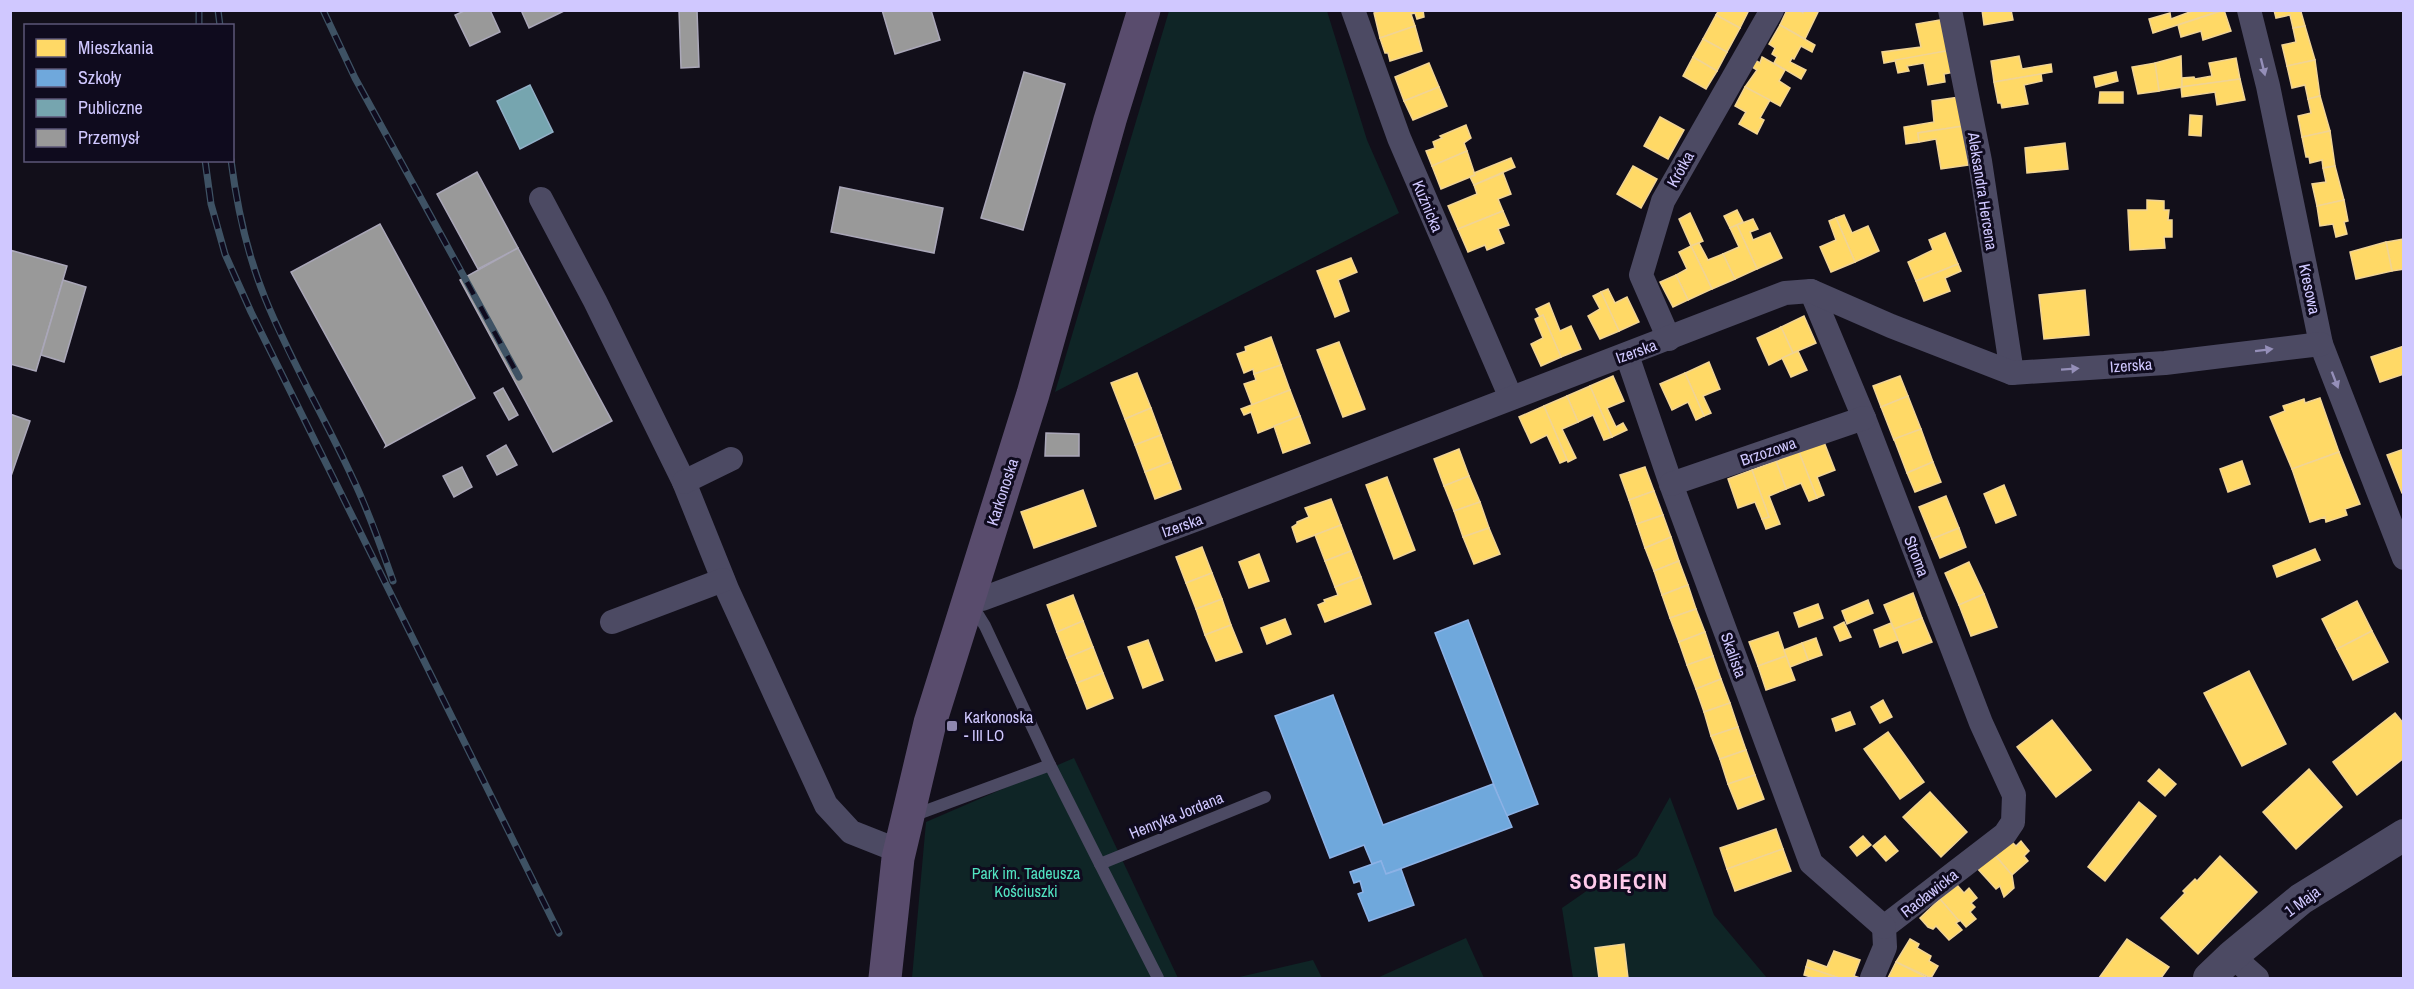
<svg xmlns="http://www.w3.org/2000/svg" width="2414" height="989" font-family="'Archivo Narrow',sans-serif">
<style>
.green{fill:#0f2526}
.homes{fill:#ffd966;stroke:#f1d494;stroke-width:1.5}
.schools{fill:#6fa8dc;stroke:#8cb2e6;stroke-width:1.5}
.public{fill:#76a5af;stroke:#91b0c7;stroke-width:1.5}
.industry{fill:#999;stroke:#aaa7b8;stroke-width:1.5}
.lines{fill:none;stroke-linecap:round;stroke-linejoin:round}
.service{stroke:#4c4a63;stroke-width:12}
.minor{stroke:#4c4a63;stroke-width:24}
.tertiary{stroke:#4c4a63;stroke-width:32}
.primary{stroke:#594c6d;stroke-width:33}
.rail-casing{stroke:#3e5264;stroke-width:7}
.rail{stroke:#0f0b1e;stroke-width:4.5;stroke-dasharray:14;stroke-linecap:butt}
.oneway{fill:#958fb9}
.poi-dot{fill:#8e87af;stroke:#0f0b1e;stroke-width:2}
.labels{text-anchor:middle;stroke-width:6;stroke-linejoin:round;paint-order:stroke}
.street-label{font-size:16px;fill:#d0c8ff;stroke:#0f0b1e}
.poi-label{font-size:16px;fill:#d0c8ff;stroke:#0f0b1e;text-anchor:start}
.park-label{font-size:16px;fill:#51e3c1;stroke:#0f0b1e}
.district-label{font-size:22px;font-weight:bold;letter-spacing:1.5px;fill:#ffcaeb;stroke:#0f0b1e}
</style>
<rect width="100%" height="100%" fill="#120f1a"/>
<!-- green -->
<g class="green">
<path d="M1169,11H1327L1367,140L1399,213L1055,392Z"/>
<path d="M1074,758L1178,978H912L926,822Z"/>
<path d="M1670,797L1714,915L1767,978H1573L1562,908L1637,856Z"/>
<path d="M1466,938L1484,978H1377Z"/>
<path d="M1313,960L1322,978H1235Z"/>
</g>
<!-- homes -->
<g class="homes">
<path d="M1383,10H1423L1424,17L1417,19L1415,13L1411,14L1415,26L1380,38L1374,13Z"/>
<path d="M1719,10H1749L1740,28L1716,15Z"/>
<path d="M1787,10H1798L1803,13L1804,10H1819L1805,39L1780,25Z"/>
<path d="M1982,10H2011L2013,20L1984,25Z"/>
<path d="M2195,10H2223L2153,33L2149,19L2170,13L2171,19Z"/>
<path d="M2224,10L2231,31L2203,40L2201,31L2181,37L2178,25Z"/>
<path d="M2274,10H2303L2301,12L2305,26L2293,28L2290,15L2276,18Z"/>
<path d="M1716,15L1740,28L1727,52L1703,39Z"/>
<path d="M1945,19L1951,50L1884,63L1882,52L1921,47L1916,24Z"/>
<path d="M1780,25L1815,45L1812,52L1801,46L1794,59L1792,58L1790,62L1806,70L1801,79L1774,63L1777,57L1772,54L1775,48L1769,44Z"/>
<path d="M1415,26L1422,51L1390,61L1388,53H1385L1380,38Z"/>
<path d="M2305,26L2315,60L2287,66L2282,45L2296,42L2293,28Z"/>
<path d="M1703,39L1727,52L1717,71L1693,57Z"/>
<path d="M1951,50L1955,72L1944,74L1945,82L1928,85L1924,63L1907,66L1909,71L1898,73L1895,60Z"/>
<path d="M2019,56L2022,69L2051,64L2052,72L1994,82L1991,61Z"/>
<path d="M2181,56L2182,87L2159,91L2155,63Z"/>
<path d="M1693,57L1717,71L1706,89L1683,76Z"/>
<path d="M1762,57L1785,70L1779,81L1790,88L1780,106L1745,87L1757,70L1752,67L1755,60L1760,63Z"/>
<path d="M2236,58L2240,79L2182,87V78L2194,77L2195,79L2212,76L2209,63Z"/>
<path d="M2315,60L2320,96L2308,99L2305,85L2292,88L2287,66Z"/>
<path d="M1429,63L1439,87L1404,101L1395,77Z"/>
<path d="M2155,63L2159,91L2138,94L2132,67Z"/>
<path d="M2116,72L2118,81L2096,87L2094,77Z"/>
<path d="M2041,74L2042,81L2024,85L2028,104L2002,108L2001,103H1998L1994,82Z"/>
<path d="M2240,79L2245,100L2217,105L2215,92L2182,97L2181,87Z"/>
<path d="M1439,87L1447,106L1413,120L1404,101Z"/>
<path d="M1745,87L1770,100L1760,118L1764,120L1757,134L1739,124L1746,112L1735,106Z"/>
<path d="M2100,92H2123V103H2099Z"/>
<path d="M2320,96L2330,131L2302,137L2298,116L2311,113L2308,99Z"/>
<path d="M1959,97L1963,126L1918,133L1919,142L1906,144L1904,127L1934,122L1932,101Z"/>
<path d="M2190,115L2202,116L2201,136L2189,135Z"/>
<path d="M1660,117L1684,130L1668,159L1644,146Z"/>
<path d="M1466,125L1471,138L1464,143L1467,151L1432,166L1426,151L1435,148L1433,142L1442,138L1440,136Z"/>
<path d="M1963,126L1968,165L1941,169L1936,139L1919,142L1918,133Z"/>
<path d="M2330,131L2335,166L2323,168L2322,160L2310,163L2309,157H2306L2302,137Z"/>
<path d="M2065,143L2068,169L2027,173L2025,148Z"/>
<path d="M1467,151L1475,175L1441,189L1432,166Z"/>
<path d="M1511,158L1515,167L1474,185L1470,177L1475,175L1474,173Z"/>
<path d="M1633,166L1657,179L1641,208L1617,194Z"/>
<path d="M2335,166L2344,200L2317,206L2312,184L2326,182L2323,168Z"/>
<path d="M1503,173L1511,194L1498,199L1503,211L1458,229L1448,206L1477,194L1474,185Z"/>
<path d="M2147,200L2164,201V210H2169L2168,220H2172V237H2164L2165,248L2130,250L2128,210H2147Z"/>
<path d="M2344,200L2348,221L2344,222L2347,234L2336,237L2333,224L2320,226L2317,206Z"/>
<path d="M1737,210L1743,222L1730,228L1724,216Z"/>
<path d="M1503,211L1509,225L1498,229L1504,243L1487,250L1485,245L1468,252L1458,229Z"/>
<path d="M1690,213L1703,241L1691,246L1679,219Z"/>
<path d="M1844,215L1852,233L1868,226L1879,251L1855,262L1836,218Z"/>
<path d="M1836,218L1855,262L1831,272L1820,247L1836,240L1829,221Z"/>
<path d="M1753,219L1758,229L1750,232L1753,240L1770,233L1782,258L1757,269L1737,225Z"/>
<path d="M1737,225L1757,269L1735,279L1723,254L1739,247L1730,228Z"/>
<path d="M1945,233L1958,264L1916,281L1908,262L1933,250L1929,240Z"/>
<path d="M2404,239V269L2392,271L2386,242Z"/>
<path d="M2386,242L2392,271L2356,279L2350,252Z"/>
<path d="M1699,243L1708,260L1723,254L1735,279L1712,289L1691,246Z"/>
<path d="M1691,246L1712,289L1688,300L1676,275L1687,269L1679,252Z"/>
<path d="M1351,258L1357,272L1338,280L1349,311L1335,317L1317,271Z"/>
<path d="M1958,264L1961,271L1945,278L1950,291L1924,301L1916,281Z"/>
<path d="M1676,275L1688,300L1673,307L1660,282Z"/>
<path d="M1608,289L1615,303L1627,297L1639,322L1619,331L1601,292Z"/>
<path d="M2085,290L2089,335L2044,339L2039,295Z"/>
<path d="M1601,292L1619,331L1600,339L1588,316L1600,309L1593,296Z"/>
<path d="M1549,303L1560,331L1571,326L1581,349L1561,357L1543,315L1540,317L1536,309Z"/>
<path d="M1543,315L1561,357L1541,366L1531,344L1543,338L1535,319Z"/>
<path d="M1804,316L1816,343L1793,353L1781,327Z"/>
<path d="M1781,327L1793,353L1769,365L1757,338Z"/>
<path d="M1271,337L1281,365L1254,374L1253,369L1244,373L1237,354L1246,351L1245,347Z"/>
<path d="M1339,342L1365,409L1343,417L1317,350Z"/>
<path d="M2404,346V374L2380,382L2371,357Z"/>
<path d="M1798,351L1807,370L1791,377L1782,358Z"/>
<path d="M1709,362L1720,389L1703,396L1711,413L1704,416L1685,373Z"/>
<path d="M1281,365L1290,390L1252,405L1244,384L1256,380L1254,374Z"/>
<path d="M1137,373L1151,408L1125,419L1111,383Z"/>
<path d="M1685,373L1704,416L1696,420L1688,402L1672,410L1660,384Z"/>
<path d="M1613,376L1624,401L1607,408L1616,427L1623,423L1627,430L1612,437L1590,386Z"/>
<path d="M1900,376L1908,396L1881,407L1873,386Z"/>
<path d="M1590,386L1612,437L1604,440L1593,415L1578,422L1567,396Z"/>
<path d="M1290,390L1300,416L1258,433L1251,412L1244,415L1241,409Z"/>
<path d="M1567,396L1578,422L1562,429L1576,458L1568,462L1544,406Z"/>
<path d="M1908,396L1921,429L1894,440L1881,407Z"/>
<path d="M2320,398L2339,452L2292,469L2270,417L2285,411L2283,406L2304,399L2305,403Z"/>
<path d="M1544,406L1567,460L1560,463L1547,435L1531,443L1519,417Z"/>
<path d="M1151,408L1161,435L1135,445L1125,419Z"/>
<path d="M1300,416L1310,443L1283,453L1274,426Z"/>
<path d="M1921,429L1933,462L1907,473L1894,439Z"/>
<path d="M1161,435L1171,462L1145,472L1135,445Z"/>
<path d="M1824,442L1835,470L1817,477L1824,495L1817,498L1799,452Z"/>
<path d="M1459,449L1469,476L1444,486L1434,459Z"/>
<path d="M2404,449V493H2402L2387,455Z"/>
<path d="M1799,452L1817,498L1809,501L1801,483L1786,489L1776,461Z"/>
<path d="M2339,452L2360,504L2345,509L2347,515L2326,522L2325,517L2310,522L2292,469Z"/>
<path d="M1776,461L1786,489L1769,496L1780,524L1766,529L1762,519L1769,517L1752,470Z"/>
<path d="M2242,461L2250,484L2228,492L2220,469Z"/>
<path d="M1171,462L1181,489L1155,499L1145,472Z"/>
<path d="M1933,462L1941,482L1915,492L1907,473Z"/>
<path d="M1645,467L1654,491L1629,500L1620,475Z"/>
<path d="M1752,470L1769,517L1762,519L1755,502L1738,508L1728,479Z"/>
<path d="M1469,476L1480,502L1454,511L1444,486Z"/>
<path d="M1387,477L1415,550L1394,559L1366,485Z"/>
<path d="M2004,485L2016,515L1996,523L1984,494Z"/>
<path d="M1083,490L1096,526L1034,548L1021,512Z"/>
<path d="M1654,491L1663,515L1637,524L1629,500Z"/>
<path d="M1946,496L1959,528L1932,539L1919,507Z"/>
<path d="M1331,499L1341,525L1297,542L1292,527L1297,524V522L1309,517L1305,508Z"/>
<path d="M1480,502L1489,528L1463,537L1454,511Z"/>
<path d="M1663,515L1671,537L1645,548L1637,524Z"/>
<path d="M1341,525L1351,551L1325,561L1315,535Z"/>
<path d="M1489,528L1500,554L1474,564L1463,537Z"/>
<path d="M1959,528L1966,547L1940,558L1932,539Z"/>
<path d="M1671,537L1679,561L1654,571L1645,548Z"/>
<path d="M1202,547L1212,573L1186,583L1176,557Z"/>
<path d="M2315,549L2320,560L2277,577L2273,566Z"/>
<path d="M1351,551L1361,577L1335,587L1325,561Z"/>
<path d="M1259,554L1269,581L1249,588L1239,562Z"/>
<path d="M1679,561L1688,585L1662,595L1654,571Z"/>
<path d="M1969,562L1984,594L1959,605L1945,573Z"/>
<path d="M1212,573L1222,599L1196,609L1186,583Z"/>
<path d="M1361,577L1371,604L1325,622L1318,605L1325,602L1324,600L1338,595L1335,587Z"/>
<path d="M1688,585L1696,609L1670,618L1662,595Z"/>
<path d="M1913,593L1922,618L1894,629L1884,605Z"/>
<path d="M1984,594L1997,627L1971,636L1959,605Z"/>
<path d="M1073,595L1083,621L1057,632L1047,605Z"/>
<path d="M1222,599L1231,625L1205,635L1196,609Z"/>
<path d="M1868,600L1873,613L1847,624L1842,611Z"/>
<path d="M2357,601L2372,631L2337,649L2322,619Z"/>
<path d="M1818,604L1823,618L1799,627L1794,613Z"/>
<path d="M1696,609L1705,632L1679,642L1670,618Z"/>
<path d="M1922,618L1932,642L1903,653L1894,629Z"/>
<path d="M1285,619L1291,634L1267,644L1261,628Z"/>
<path d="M1083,621L1093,647L1067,658L1057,632Z"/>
<path d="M1844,622L1851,637L1840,641L1834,627Z"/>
<path d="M1891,623L1898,640L1880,647L1874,630Z"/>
<path d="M1231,625L1242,652L1216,661L1205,635Z"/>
<path d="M2372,631L2388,662L2353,680L2337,649Z"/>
<path d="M1705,632L1713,656L1687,665L1679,642Z"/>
<path d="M1778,632L1786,656L1758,666L1749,642Z"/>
<path d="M1816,638L1822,655L1808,660L1802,643Z"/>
<path d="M1148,640L1163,680L1143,688L1128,647Z"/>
<path d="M1802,643L1808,660L1790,667L1784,650Z"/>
<path d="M1093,647L1103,673L1077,683L1067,658Z"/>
<path d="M1713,656L1721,679L1696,689L1687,665Z"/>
<path d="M1786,656L1795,680L1766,690L1758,666Z"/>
<path d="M2249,671L2286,744L2242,766L2204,693Z"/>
<path d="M1103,673L1113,698L1087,709L1077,683Z"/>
<path d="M1721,679L1730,703L1704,712L1696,689Z"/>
<path d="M1883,700L1892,717L1880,723L1871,707Z"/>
<path d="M1730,703L1738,727L1711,736L1704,712Z"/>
<path d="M1850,712L1855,724L1836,731L1832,719Z"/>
<path d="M2395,713L2404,724V758L2357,795L2333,762Z"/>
<path d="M2052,720L2091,770L2056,797L2017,747Z"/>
<path d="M1738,727L1746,750L1720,759L1711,736Z"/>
<path d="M1888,732L1924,782L1900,799L1864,749Z"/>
<path d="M1746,750L1755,775L1728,784L1720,759Z"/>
<path d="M2159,769L2176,784L2165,796L2148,781Z"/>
<path d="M2309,769L2342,807L2296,849L2263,812Z"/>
<path d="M1755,775L1764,799L1738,809L1728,784Z"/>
<path d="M1930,792L1967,832L1941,857L1903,817Z"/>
<path d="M2139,802L2156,816L2105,881L2088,867Z"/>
<path d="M1776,829L1783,849L1727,869L1720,848Z"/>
<path d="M1863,836L1871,845L1857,856L1850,847Z"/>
<path d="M1885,836L1898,851L1886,861L1873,846Z"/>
<path d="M2010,840L2016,846L2021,841L2029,851L2024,856L2028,861L2012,875L1994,854Z"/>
<path d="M1783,849L1791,871L1735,891L1727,869Z"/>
<path d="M1994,854L2012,875L2014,888L2004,897L2000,886L1996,889L1977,868Z"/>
<path d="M2220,856L2257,892L2198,954L2161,918L2185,893L2183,891L2195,879L2197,881Z"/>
<path d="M1957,885L1964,893L1969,888L1977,898L1971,903L1975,907L1970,912L1976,919L1966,927L1960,920L1959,921L1940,899Z"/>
<path d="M1940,899L1959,921L1956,923L1962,930L1949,940L1936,926L1933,929L1928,927L1920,918Z"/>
<path d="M1910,939L1919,944L1917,948L1931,956L1929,961L1938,966L1931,978L1896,962Z"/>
<path d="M2127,939L2169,967L2161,978H2099Z"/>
<path d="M1624,944L1628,978H1599L1595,948Z"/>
<path d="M1834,951L1860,960L1854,976L1860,978H1839L1806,967L1808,960L1827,967Z"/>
<path d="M1896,962L1928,978H1888Z"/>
<path d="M1806,967L1839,978H1814L1804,975Z"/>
</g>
<!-- schools -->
<g class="schools">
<path d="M1468,620L1538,804L1506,816L1435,633Z"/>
<path d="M1333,695L1383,825L1493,784L1512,827L1386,874L1381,861L1372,864L1364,845L1330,858L1275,716Z"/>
<path d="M1381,861L1386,874L1401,869L1414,905L1369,921L1358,894L1363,892L1360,881L1354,883L1350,872Z"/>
</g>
<!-- public -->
<path class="public" d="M530,85L553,132L520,149L497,101Z"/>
<!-- industry -->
<g class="industry">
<path d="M466,10H490L500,32L470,46L455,15Z"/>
<path d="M521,10H566L529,28Z"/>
<path d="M679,10H697L699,67L681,68Z"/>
<path d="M882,10H931L940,40L895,54Z"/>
<path d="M1024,72L1065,84L1023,230L981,218Z"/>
<path d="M477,172L518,248L478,269L437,194Z"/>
<path d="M840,187L943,208L934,253L831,232Z"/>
<path d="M380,224L475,398L385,447L386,445L291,272Z"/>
<path d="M518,248L612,421L553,452L460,280Z"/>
<path d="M10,250L67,266L36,371L10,364Z"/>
<path d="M63,280L86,287L64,362L41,355Z"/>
<path d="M503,388L518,415L509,420L494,393Z"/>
<path d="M10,414L30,421L10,479Z"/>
<path d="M1046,433L1079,434V456H1045Z"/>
<path d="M506,445L517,465L497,475L487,456Z"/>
<path d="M462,467L472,487L454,497L443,476Z"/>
</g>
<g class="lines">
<!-- service -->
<g class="service">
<path d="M1050,765L1100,864L1265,797"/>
<path d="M912,816L1050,765L985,626L972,605"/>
<path d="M1100,864L1158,978"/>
</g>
<!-- minor -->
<g class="minor">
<path d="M1353,10L1399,138L1511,398"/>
<path d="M1950,10L1980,161L2012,373"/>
<path d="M2249,10L2268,86L2321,344L2404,558"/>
<path d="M541,199L595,301L684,482L727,589L826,805L851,832L899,851"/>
<path d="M1811,291L1864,418L1981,723L2014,795L2013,822L2005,834L1884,927L1885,947L1872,978"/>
<path d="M1669,339L1641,275L1663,201L1772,10"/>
<path d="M1627,355L1671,484L1811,863L1884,927"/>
<path d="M684,482L731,459"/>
<path d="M1671,484L1864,418"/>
<path d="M968,599H982L1200,518L1785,293L1811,291L1891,326L2012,373L2165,363L2321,344"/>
<path d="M612,622L723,580"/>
<path d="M2232,956L2257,978"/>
</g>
<!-- tertiary -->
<path class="tertiary" d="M2209,978L2232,956L2301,899L2404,835"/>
<!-- primary -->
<path class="primary" d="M885,978L898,858L930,723L1033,394L1110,120L1144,10"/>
<!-- rail casing -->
<g class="rail-casing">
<g id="rail">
<path d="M218,10L220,26"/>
<path d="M323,10L355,78L519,377"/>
<path d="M199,26V10"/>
<path d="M205,160L211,204L225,254L251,312L559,933"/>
<path d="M231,160C237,207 247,254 265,298C290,360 325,418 353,479C369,512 381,547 393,581"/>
</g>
</g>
<!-- rail -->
<use href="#rail" class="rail"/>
</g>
<!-- one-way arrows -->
<defs><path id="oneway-solid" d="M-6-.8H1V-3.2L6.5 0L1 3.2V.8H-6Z" transform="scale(1.5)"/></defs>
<g class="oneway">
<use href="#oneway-solid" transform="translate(2263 67) rotate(76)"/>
<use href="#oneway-solid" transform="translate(2264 350) rotate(-7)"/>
<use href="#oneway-solid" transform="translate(2070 369) rotate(-4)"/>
<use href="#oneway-solid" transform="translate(2335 380) rotate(69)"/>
</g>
<!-- markers -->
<rect class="poi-dot" x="946" y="720" width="12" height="12" rx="3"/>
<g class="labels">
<!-- street labels -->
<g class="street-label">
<text transform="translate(1680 169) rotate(-61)" y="6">Krótka</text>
<text transform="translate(1983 191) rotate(81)" y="6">Aleksandra Hercena</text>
<text transform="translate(1428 206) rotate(67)" y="6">Kuźnicka</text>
<text transform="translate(2310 289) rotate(78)" y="6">Kresowa</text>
<text transform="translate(1636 351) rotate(-20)" y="6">Izerska</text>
<text transform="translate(2131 365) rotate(-4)" y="6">Izerska</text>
<text transform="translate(1768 451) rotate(-19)" y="6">Brzozowa</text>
<text transform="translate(1002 492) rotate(-72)" y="6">Karkonoska</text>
<text transform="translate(1182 525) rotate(-20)" y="6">Izerska</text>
<text transform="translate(1917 556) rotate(69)" y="6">Stroma</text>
<text transform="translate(1734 655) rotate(70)" y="6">Skalista</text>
<text transform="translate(1176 815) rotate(-22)" y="6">Henryka Jordana</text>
<text transform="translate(1929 893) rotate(-38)" y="6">Racławicka</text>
<text transform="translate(2302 901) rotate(-36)" y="6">1 Maja</text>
</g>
<!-- poi labels -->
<g class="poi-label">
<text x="964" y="723">Karkonoska<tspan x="964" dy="18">- III LO</tspan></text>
</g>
<!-- park labels -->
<g class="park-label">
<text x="1026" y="879">Park im. Tadeusza<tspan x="1026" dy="18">Kościuszki</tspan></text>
</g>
<!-- district labels -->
<g class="district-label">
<text x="1619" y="889">SOBIĘCIN</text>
</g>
</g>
<!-- border -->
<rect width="2414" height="989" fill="none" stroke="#d0c8ff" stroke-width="24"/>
<!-- legend -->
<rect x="24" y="24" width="210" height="138" fill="#0f0b1e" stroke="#5c5778" stroke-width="1.5"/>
<rect x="36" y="39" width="30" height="18" fill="#ffd966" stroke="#5c5778" stroke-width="1.5"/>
<text x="78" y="54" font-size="18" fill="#d0c8ff">Mieszkania</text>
<rect x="36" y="69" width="30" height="18" fill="#6fa8dc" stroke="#5c5778" stroke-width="1.5"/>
<text x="78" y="84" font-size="18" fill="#d0c8ff">Szkoły</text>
<rect x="36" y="99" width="30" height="18" fill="#76a5af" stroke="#5c5778" stroke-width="1.5"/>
<text x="78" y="114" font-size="18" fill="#d0c8ff">Publiczne</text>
<rect x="36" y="129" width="30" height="18" fill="#999999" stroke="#5c5778" stroke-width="1.5"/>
<text x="78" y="144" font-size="18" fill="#d0c8ff">Przemysł</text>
</svg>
